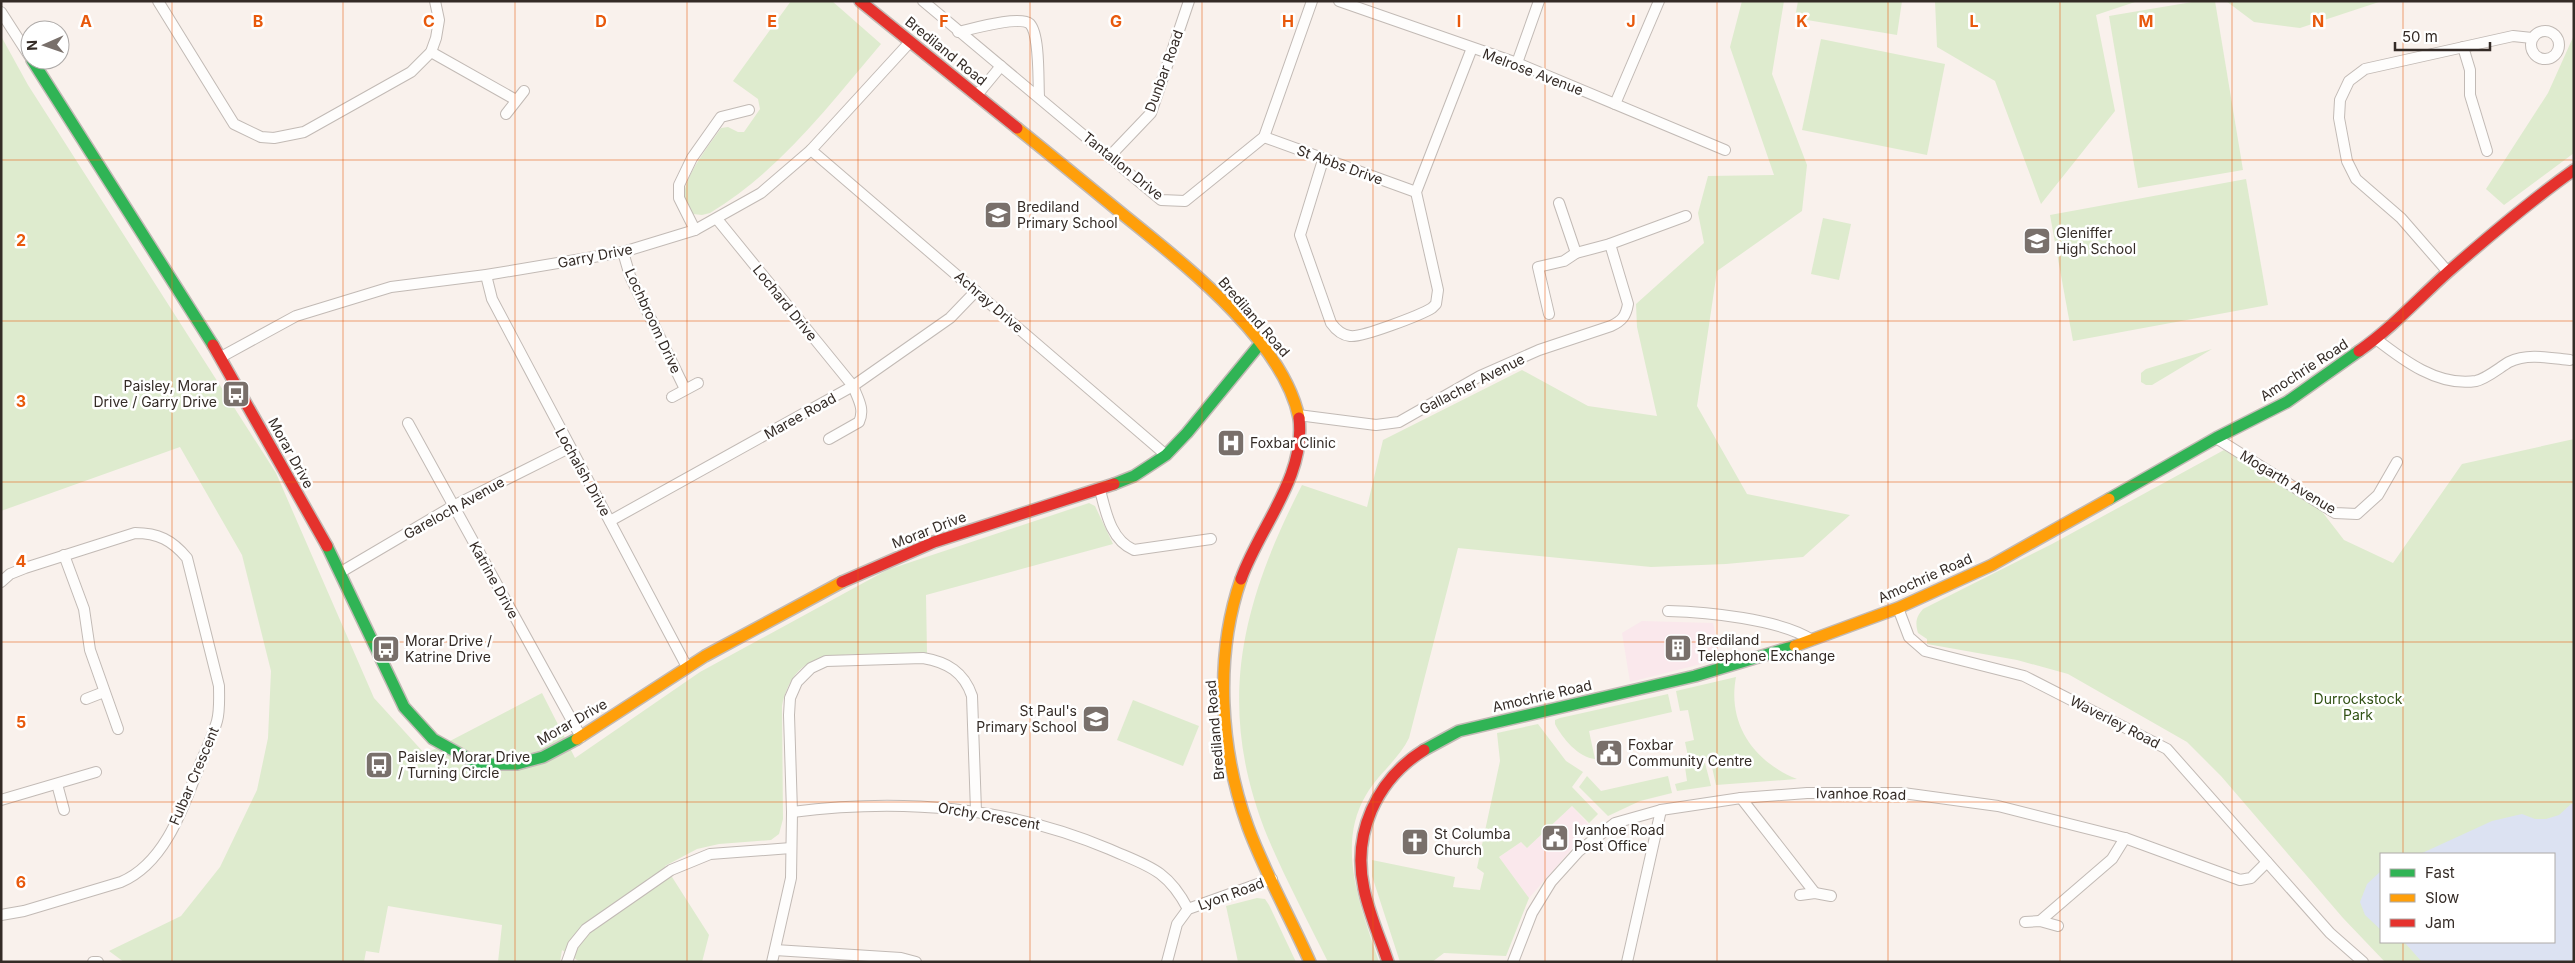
<svg xmlns="http://www.w3.org/2000/svg" width="2575" height="963" viewBox="0 0 2575 963" font-family="Inter,sans-serif">
	<style>
		.commercial { fill: #fae8ec }
		.green { fill: #deebce; fill-rule: evenodd }
		.water { fill: #dce2f2 }
		.lines { fill: none; stroke-linecap: round; stroke-linejoin: round }
		.street-casing { stroke: #c2bab5; stroke-width: 12 }
		.fast-casing { stroke: #c2bab5; stroke-width: 14 }
		.slow-casing { stroke: #c2bab5; stroke-width: 14 }
		.jam-casing { stroke: #c2bab5; stroke-width: 14 }
		.street { stroke: #fefdfc; stroke-width: 10 }
		.fast { stroke: #30b455; stroke-width: 11 }
		.slow { stroke: #ff9f0a; stroke-width: 11 }
		.jam { stroke: #e5322d; stroke-width: 11 }
		.grid { fill: none; stroke: #e8590c; stroke-width: 1; stroke-opacity: 0.55 }
		.labels { text-anchor: middle; stroke-width: 5; stroke-linejoin: round; paint-order: stroke }
		.street-label { font-size: 14px; fill: #342b26; stroke: #fff }
		.poi-label { font-size: 14px; fill: #342b26; stroke: #fff; text-anchor: start }
		.park-label { font-size: 14px; fill: #315115; stroke: #fff }
		.grid-label { font-size: 16px; text-anchor: middle; font-weight: bold; fill: #e8590c; stroke: #fff; stroke-width: 5; stroke-linejoin: round; paint-order: stroke }
	</style>
	<rect width="100%" height="100%" fill="#f9f1ec"/>
	<g class="commercial">
		<polygon points="1642,621 1713,623 1721,659 1630,682 1622,633"/>
		<polygon points="1572,806 1591,827 1529,898 1499,857 1521,842 1527,848"/>
	</g>
	<g class="green">
		<path d="M791 1H832L881 44C828 106 782 169 710 213L702 215 693 214C665 197 710 145 721 128L728 127 738 132H744L760 109 758 99 733 81Z"/>
		<path d="M1742 1H1784L1772 74 1807 165 1802 211 1717 271 1697 406 1747 494 1850 515 1803 557 1726 564 1651 567 1458 548 1409 738C1399 759 1378 774 1366 795 1335 847 1362 910 1379 962H1328C1308 921 1286 880 1268 838 1215 708 1240 606 1302 485L1367 507 1383 440 1522 370 1588 406 1657 416 1637 327 1636 304 1704 243 1698 213 1708 176 1774 175 1730 47Z"/>
		<polygon points="1798,1 1902,1 1897,35 1795,18"/>
		<polygon points="1935,1 2138,1 2096,15 2115,111 2041,204 1995,81 1937,47"/>
		<polygon points="2198,1 2215,1 2243,170 2138,188 2109,16"/>
		<polygon points="2226,1 2382,1 2300,28 2254,22"/>
		<polygon points="2574,35 2574,153 2504,205 2486,189 2548,93"/>
		<path d="M1 36 28 85 276 473 374 698 425 754 542 693 575 758 700 672 887 570 1089 503 1095 506 1113 544 926 595 927 653C906 653 885 654 864 654 822 655 793 657 782 706L783 819 779 834 771 840 719 844 697 849 665 866 709 935 702 962H580L562 950 560 962H498L502 925 388 906 379 953 366 951 364 962H124L109 951 181 916 220 867 257 790 268 738 271 671 242 555 180 447 1 511Z"/>
		<polygon points="1821,39 1945,64 1927,155 1802,130"/>
		<polygon points="2246,179 2268,305 2073,341 2050,215"/>
		<polygon points="1823,218 1851,224 1839,280 1811,274"/>
		<polygon points="2212,349 2152,385 2146,385 2141,382 2141,373 2146,369"/>
		<path d="M2574 439V962H2385L2343 918 2221 776 2187 742 2068 674 2017 660 1927 644V639L1918 633C1915 622 1916 617 1923 609L2052 544 2224 450 2320 509 2344 540 2393 563 2462 464ZM2381 854H2554V942H2381Z"/>
		<path d="M1736 677C1727 724 1754 762 1797 779L1716 785 1710 758 1689 761 1685 742 1694 740 1688 710 1680 711 1676 691Z"/>
		<path d="M1668 694 1672 712 1589 731 1595 759C1579 758 1562 738 1555 724V720L1560 718Z"/>
		<polygon points="1133,700 1199,726 1183,766 1117,740"/>
		<polygon points="1538,724 1566,761 1583,772 1572,787 1598,814 1589,823 1572,806 1527,848 1521,842 1499,857 1529,898 1506,956 1444,953 1432,962 1400,962 1372,876 1372,860 1455,877 1453,887 1480,890 1484,873 1477,868 1500,761 1497,733"/>
		<polygon points="1705,763 1711,786 1677,791 1675,784 1687,781 1685,767"/>
		<polygon points="1587,776 1601,791 1668,776 1672,793 1640,801 1608,816 1579,787"/>
		<polygon points="1257,898 1265,899 1269,905 1296,962 1238,962 1226,906"/>
	</g>
	<g class="water">
		<polygon points="2571,804 2574,804 2574,962 2422,962 2405,943 2400,942 2554,942 2554,854 2420,854 2492,821 2522,814 2535,819 2546,819 2559,815"/>
		<polygon points="2381,871 2381,930 2365,915 2360,902 2367,884"/>
	</g>
	<g class="lines">
		<g class="street-casing">
			<g id="street">
				<polyline points="158,1 234,124 261,137 274,138 304,132 411,72 431,52 436,38 439,20 435,1"/>
				<polyline points="923,1 1161,200 1185,201 1264,137 1312,1"/>
				<polyline points="1339,1 1517,63 1725,150"/>
				<polyline points="1,12 30,57"/>
				<circle cx="2545" cy="45" r="14"/>
				<path d="M958 32C972 29 1020 15 1030 24 1040 35 1038 81 1039 96"/>
				<polyline points="2463,47 2470,70 2470,95 2487,151"/>
				<polyline points="431,52 516,100"/>
				<polyline points="1517,63 1539,1"/>
				<polyline points="977,95 1001,66"/>
				<polyline points="1615,104 1659,1"/>
				<polyline points="506,114 524,91"/>
				<polyline points="1264,137 1416,192"/>
				<polyline points="811,150 1166,455"/>
				<polyline points="1109,157 1151,113 1189,1"/>
				<path d="M1323 160 1300 235 1331 323C1336 330 1341 335 1350 336 1361 338 1421 315 1432 308L1436 304 1438 290 1416 192 1472 48"/>
				<polyline points="1559,203 1576,253"/>
				<path d="M717 219 853 386C858 399 865 409 859 422L829 439"/>
				<polyline points="695,230 679,198 679,185 692,158 721,117 749,110"/>
				<polyline points="623,252 630,276 685,389"/>
				<polyline points="2448,272 2401,218 2356,179 2347,161 2339,118 2340,100 2349,81 2365,69 2513,36 2532,38"/>
				<polyline points="486,275 492,299 687,667"/>
				<polyline points="1549,314 1538,267 1564,261 1576,253 1610,244 1686,216"/>
				<path d="M2376 339C2403 360 2438 387 2476 381 2486 379 2499 368 2509 362 2528 353 2550 358 2570 360"/>
				<polyline points="221,357 296,316 391,287 486,275 623,252 695,230 761,193 811,150 910,42"/>
				<polyline points="672,397 698,383"/>
				<path d="M1298 415 1376 425 1399 422 1480 376 1539 350 1611 326C1622 321 1626 316 1628 304L1610 244"/>
				<polyline points="408,423 581,737"/>
				<polyline points="2216,438 2335,513 2357,514 2378,495 2397,462"/>
				<path d="M1100 490C1106 513 1111 540 1134 550L1211 539"/>
				<polyline points="610,521 853,386 950,318 976,291"/>
				<polyline points="64,555 84,609 90,650 118,729"/>
				<polyline points="341,572 453,506 569,448"/>
				<path d="M1 582 10 574 25 568 135 533C158 533 172 540 187 558L219 686C219 698 220 710 217 721 213 735 206 750 200 764 184 805 166 863 121 882L24 911 1 915"/>
				<polyline points="1898,608 1909,637 1925,651 2024,676 2167,749 2330,933 2363,962"/>
				<path d="M1668 611C1707 612 1780 619 1812 640"/>
				<polyline points="86,699 104,692"/>
				<polyline points="57,784 64,810"/>
				<polyline points="1741,798 1815,893"/>
				<polyline points="1,800 96,772"/>
				<path d="M792 812C900 798 1008 806 1109 849 1148 866 1167 869 1188 909"/>
				<polyline points="1800,895 1815,893 1831,896"/>
				<polyline points="2040,921 2112,859 2125,838"/>
				<polyline points="2025,922 2040,921 2058,926"/>
				<polyline points="775,950 901,958 916,962"/>
				<polyline points="93,962 98,962"/>
				<polyline points="567,962 573,945 586,929 671,870 710,854 791,848"/>
				<path d="M772 962 791 878 792 812 789 715 790 698 797 682 811 668 826 661 923 658C947 662 964 672 972 696L976 811"/>
				<polyline points="1167,962 1177,924 1188,909 1272,879"/>
				<polyline points="1513,962 1532,913 1551,882 1579,851 1615,823 1661,810 1741,798 1807,793 1903,793 1998,806 2125,838 2240,880 2251,878 2267,862"/>
				<polyline points="1627,962 1661,810"/>
			</g>
		</g>
		<g class="fast-casing">
			<g id="fast">
				<polyline points="32,60 213,345"/>
				<polyline points="1114,484 1134,476 1166,455 1187,433 1260,344"/>
				<polyline points="2109,499 2216,438 2287,402 2359,351"/>
				<polyline points="327,546 404,707 433,739 478,764 517,764 543,757 577,739"/>
				<polyline points="1424,750 1459,731 1695,676 1795,646"/>
			</g>
		</g>
		<g class="slow-casing">
			<g id="slow">
				<path d="M1017 128C1052 156 1086 184 1120 212 1180 261 1283 339 1299 418"/>
				<path d="M1241 579C1214 657 1220 750 1248 827 1265 873 1290 917 1310 962"/>
				<polyline points="1795,646 1898,608 1992,565 2109,499"/>
				<polyline points="577,739 705,656 842,582"/>
			</g>
		</g>
		<g class="jam-casing">
			<g id="jam">
				<polyline points="860,1 1017,128"/>
				<polyline points="213,345 327,546"/>
				<path d="M2359 351C2392 328 2419 298 2448 272 2489 236 2530 201 2574 170"/>
				<path d="M1241 579C1260 526 1306 477 1299 418"/>
				<polyline points="842,582 934,542 1114,484"/>
				<path d="M1388 962C1380 938 1369 914 1364 889 1352 834 1376 780 1424 750"/>
			</g>
		</g>
		<use href="#street" class="street"/>
		<use href="#fast" class="fast"/>
		<use href="#slow" class="slow"/>
		<use href="#jam" class="jam"/>
	</g>
	<path class="grid" d="M172 1V962M343 1V962M515 1V962M687 1V962M858 1V962M1030 1V962M1202 1V962M1373 1V962M1545 1V962M1717 1V962M1888 1V962M2060 1V962M2232 1V962M2403 1V854M1 160H2574M1 321H2574M1 482H2574M1 642H2574M1 802H2574M2403 942V962"/>
	<defs>
		<g id="school-square" transform="scale(1.4375)"><rect x="-9" y="-9" width="18" height="18" rx="4" fill="#79706b" stroke="#fff"/><path d="M0-5L7-2L0 1L-7-2ZM-4 1L0 2.5L4 1V4Q0 6-4 4Z" fill="#fff"/></g>
		<g id="bus-square" transform="scale(1.4375)"><rect x="-9" y="-9" width="18" height="18" rx="4" fill="#79706b" stroke="#fff"/><path d="M-5-6H5V4H4V6H2V4H-2V6H-4V4H-5ZM-3.5-4V0h7V-4ZM-3.5 1.2v1.5H-2V1.2ZM2 1.2v1.5H3.5V1.2Z" fill="#fff"/></g>
		<g id="hospital-square" transform="scale(1.4375)"><rect x="-9" y="-9" width="18" height="18" rx="4" fill="#79706b" stroke="#fff"/><path d="M-5-5h3v3.5h4V-5h3V5h-3V1.5h-4V5h-3Z" fill="#fff"/></g>
		<g id="building-square" transform="scale(1.4375)"><rect x="-9" y="-9" width="18" height="18" rx="4" fill="#79706b" stroke="#fff"/><path d="M-4-6H4V6H1V3H-1V6H-4ZM-2.5-4.3h1.7v1.8h-1.7ZM.8-4.3h1.7v1.8H.8ZM-2.5-1h1.7V.8h-1.7ZM.8-1h1.7V.8H.8Z" fill="#fff"/></g>
		<g id="civic-square" transform="scale(1.4375)"><rect x="-9" y="-9" width="18" height="18" rx="4" fill="#79706b" stroke="#fff"/><path d="M-.6-6.5H3V-4.5H.6V-3L4-1V1h2V6H-6V1h2V-1L-.6-3ZM-1.2 2.5V6h2.4V2.5Z" fill="#fff"/></g>
		<g id="church-square" transform="scale(1.4375)"><rect x="-9" y="-9" width="18" height="18" rx="4" fill="#79706b" stroke="#fff"/><path d="M-1.2-6h2.4v3.5h3.3v2.4h-3.3V6h-2.4V-.1h-3.3v-2.4h3.3Z" fill="#fff"/></g>
	</defs>
	<g fill-rule="evenodd">
		<use href="#school-square" x="998" y="215"/>
		<use href="#school-square" x="2037" y="241"/>
		<use href="#bus-square" x="236" y="394"/>
		<use href="#hospital-square" x="1231" y="443"/>
		<use href="#building-square" x="1678" y="648"/>
		<use href="#bus-square" x="386" y="649"/>
		<use href="#school-square" x="1096" y="719"/>
		<use href="#civic-square" x="1609" y="753"/>
		<use href="#bus-square" x="379" y="765"/>
		<use href="#civic-square" x="1555" y="838"/>
		<use href="#church-square" x="1415" y="842"/>
	</g>
	<g class="labels">
		<g class="street-label">
			<text transform="translate(946 51) rotate(39)" y="5">Brediland Road</text>
			<text transform="translate(1164 71) rotate(-70)" y="5">Dunbar Road</text>
			<text transform="translate(1533 72) rotate(21)" y="5">Melrose Avenue</text>
			<text transform="translate(1340 165) rotate(20)" y="5">St Abbs Drive</text>
			<text transform="translate(1123 166) rotate(39)" y="5">Tantallon Drive</text>
			<text transform="translate(595 256) rotate(-11)" y="5">Garry Drive</text>
			<text transform="translate(989 302) rotate(41)" y="5">Achray Drive</text>
			<text transform="translate(785 303) rotate(51)" y="5">Lochard Drive</text>
			<text transform="translate(1254 317) rotate(49)" y="5">Brediland Road</text>
			<text transform="translate(653 321) rotate(65)" y="5">Lochbroom Drive</text>
			<text transform="translate(2304 370) rotate(-33)" y="5">Amochrie Road</text>
			<text transform="translate(1472 384) rotate(-27)" y="5">Gallacher Avenue</text>
			<text transform="translate(800 416) rotate(-29)" y="5">Maree Road</text>
			<text transform="translate(291 453) rotate(61)" y="5">Morar Drive</text>
			<text transform="translate(583 472) rotate(61)" y="5">Lochalsh Drive</text>
			<text transform="translate(2288 482) rotate(31)" y="5">Mogarth Avenue</text>
			<text transform="translate(454 508) rotate(-29)" y="5">Gareloch Avenue</text>
			<text transform="translate(929 530) rotate(-21)" y="5">Morar Drive</text>
			<text transform="translate(1925 578) rotate(-24)" y="5">Amochrie Road</text>
			<text transform="translate(494 580) rotate(61)" y="5">Katrine Drive</text>
			<text transform="translate(1542 696) rotate(-13)" y="5">Amochrie Road</text>
			<text transform="translate(572 722) rotate(-30)" y="5">Morar Drive</text>
			<text transform="translate(2115 722) rotate(27)" y="5">Waverley Road</text>
			<text transform="translate(1215 730) rotate(-95)" y="5">Brediland Road</text>
			<text transform="translate(194 776) rotate(-67)" y="5">Fulbar Crescent</text>
			<text transform="translate(1861 794) rotate(1)" y="5">Ivanhoe Road</text>
			<text transform="translate(989 816) rotate(10)" y="5">Orchy Crescent</text>
			<text transform="translate(1231 894) rotate(-20)" y="5">Lyon Road</text>
		</g>
		<g class="poi-label">
			<text x="1017" y="212">Brediland<tspan x="1017" dy="16">Primary School</tspan></text>
			<text x="2056" y="238">Gleniffer<tspan x="2056" dy="16">High School</tspan></text>
			<text x="217" y="391" text-anchor="end">Paisley, Morar<tspan x="217" dy="16">Drive / Garry Drive</tspan></text>
			<text x="1250" y="448">Foxbar Clinic</text>
			<text x="1697" y="645">Brediland<tspan x="1697" dy="16">Telephone Exchange</tspan></text>
			<text x="405" y="646">Morar Drive /<tspan x="405" dy="16">Katrine Drive</tspan></text>
			<text x="1077" y="716" text-anchor="end">St Paul's<tspan x="1077" dy="16">Primary School</tspan></text>
			<text x="1628" y="750">Foxbar<tspan x="1628" dy="16">Community Centre</tspan></text>
			<text x="398" y="762">Paisley, Morar Drive<tspan x="398" dy="16">/ Turning Circle</tspan></text>
			<text x="1574" y="835">Ivanhoe Road<tspan x="1574" dy="16">Post Office</tspan></text>
			<text x="1434" y="839">St Columba<tspan x="1434" dy="16">Church</tspan></text>
		</g>
		<g class="park-label">
			<text x="2358" y="704">Durrockstock<tspan x="2358" dy="16">Park</tspan></text>
		</g>
	</g>
	<g class="grid-label">
		<text x="86" y="27">A</text>
		<text x="258" y="27">B</text>
		<text x="429" y="27">C</text>
		<text x="601" y="27">D</text>
		<text x="772" y="27">E</text>
		<text x="944" y="27">F</text>
		<text x="1116" y="27">G</text>
		<text x="1288" y="27">H</text>
		<text x="1459" y="27">I</text>
		<text x="1631" y="27">J</text>
		<text x="1802" y="27">K</text>
		<text x="1974" y="27">L</text>
		<text x="2146" y="27">M</text>
		<text x="2318" y="27">N</text>
		<text x="21" y="246">2</text>
		<text x="21" y="407">3</text>
		<text x="21" y="567">4</text>
		<text x="21" y="728">5</text>
		<text x="21" y="888">6</text>
	</g>
	<rect width="2575" height="963" fill="none" stroke="#342b26" stroke-width="5"/>
	<rect x="2380" y="853" width="175" height="90" fill="#ffffff" stroke="#aeaaa8"/>
	<rect x="2390" y="869" width="25" height="8" fill="#30b455" stroke="#aeaaa8"/>
	<text x="2425" y="878" font-size="15" fill="#342b26">Fast</text>
	<rect x="2390" y="894" width="25" height="8" fill="#ff9f0a" stroke="#aeaaa8"/>
	<text x="2425" y="903" font-size="15" fill="#342b26">Slow</text>
	<rect x="2390" y="919" width="25" height="8" fill="#e5322d" stroke="#aeaaa8"/>
	<text x="2425" y="928" font-size="15" fill="#342b26">Jam</text>
	<g transform="translate(45 45) rotate(268)"><circle r="24" fill="#ffffff" stroke="#aeaaa8"/>
	<path d="M0-4L9 19L0 12L-9 19Z" fill="#79706b"/>
	<text y="-8" font-size="14" font-weight="bold" text-anchor="middle" fill="#342b26">N</text>
	</g>
	<path d="M2395 42v8h95v-8" fill="none" stroke="#342b26" stroke-width="2.5"/>
	<text x="2402" y="42" font-size="15" fill="#342b26" stroke="#ffffff" stroke-width="4" paint-order="stroke">50 m</text>
</svg>
